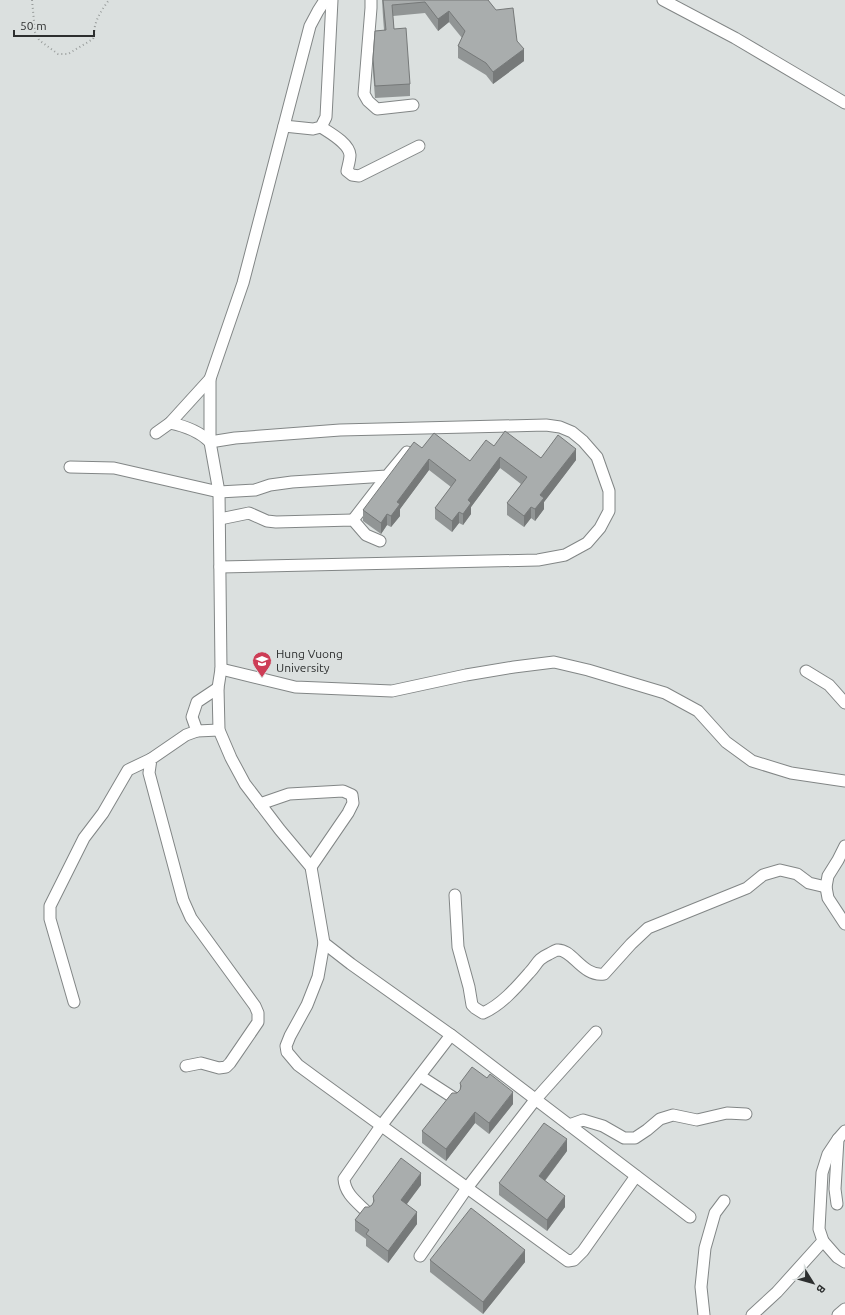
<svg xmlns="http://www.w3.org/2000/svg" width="845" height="1315" viewBox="0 0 845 1315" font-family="Ubuntu,sans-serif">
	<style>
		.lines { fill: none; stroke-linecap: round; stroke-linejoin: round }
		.minor-casing { stroke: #828686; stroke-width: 13 }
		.path { stroke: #9a9e9d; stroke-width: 2; stroke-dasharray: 1 3; stroke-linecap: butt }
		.minor { stroke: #fff; stroke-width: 11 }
		.wall { fill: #919595 }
		.shaded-wall { fill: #767979 }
		.building { fill: #a9adad; stroke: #767979 }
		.labels { text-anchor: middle; stroke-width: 3; stroke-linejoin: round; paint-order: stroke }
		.poi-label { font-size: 12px; fill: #2d2f2f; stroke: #dbe0df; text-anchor: start }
	</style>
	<rect width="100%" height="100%" fill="#dbe0df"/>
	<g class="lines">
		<g class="minor-casing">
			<g id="minor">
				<polyline points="325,0 318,11 310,26 243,283 210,379 210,442 219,492 221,669 218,688 219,730 231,758 245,784 280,830 311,867 324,943 351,964 451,1035 690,1217"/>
				<polyline points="371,0 371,8 364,94 368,101 377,109 413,105"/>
				<polyline points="663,0 735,38 845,103"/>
				<polyline points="284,126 313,129 321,127 326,117 332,0"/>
				<path d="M321 127C330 133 349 143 350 155 350 160 348 166 347 171L352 175 359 176 419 146"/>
				<path d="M170 423C185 426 199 431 210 442L235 438 340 430 546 425 560 427 572 432 583 441 597 457 609 491V511L600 528 587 543 565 555 538 560 220 567"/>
				<polyline points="156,433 170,423 210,379"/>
				<polyline points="70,467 114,468 219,492 255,490 270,485 292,482 387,476 407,452"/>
				<polyline points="220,519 249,513 267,521 276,522 353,520 366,535 380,541"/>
				<polyline points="353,520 387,476"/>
				<polyline points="221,669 295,687 392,691 466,675 514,667 554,662 588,670 665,693 698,711 726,742 752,761 791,773 845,781"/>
				<polyline points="806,671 829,685 845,703"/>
				<polyline points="197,731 192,717 197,702 218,688"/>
				<polyline points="260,804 289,794 343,791 352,795 353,803 348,813 311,867"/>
				<polyline points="845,846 838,860 828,876 826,887 828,898 845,924"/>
				<path d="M455 895 458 947 469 987 472 1005 475 1008 483 1013C501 1005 516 988 529 973 538 964 536 960 549 954 551 953 554 951 557 950 572 948 582 977 604 974L631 944 648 928 747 888 763 875 780 870 797 874 809 883 826 887"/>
				<polyline points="324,943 318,977 307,1005 290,1036 286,1046 287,1052 298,1065 317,1079 568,1261 574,1260 583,1251 636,1176"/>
				<polyline points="74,1002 50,919 50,906 84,838 103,813 128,770 151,759"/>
				<polyline points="186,1066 201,1063 219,1068 226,1067 230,1063 258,1022 258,1013 255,1006 191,918 183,900 149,773 151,759 186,735 197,731 219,730"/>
				<polyline points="420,1076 454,1098"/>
				<polyline points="569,1125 583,1120 603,1126 624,1138 635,1138 647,1130 660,1119 673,1115 697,1120 727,1113 746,1114"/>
				<polyline points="837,1204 835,1189 838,1139"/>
				<path d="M367 1212C357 1202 345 1194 344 1179L381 1126 451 1035"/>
				<polyline points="823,1241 837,1257 845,1262"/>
				<polyline points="420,1256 467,1188 535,1100 596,1032"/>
				<polyline points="704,1315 701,1287 705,1248 715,1213 724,1201"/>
				<polyline points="752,1315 777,1292 823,1241 819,1229 822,1173 828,1154 838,1139 845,1131"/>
				<polyline points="838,1315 845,1309"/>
			</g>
		</g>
		<path class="path" d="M32 0 35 32 39 40 58 54H68L93 39C95 35 94 31 95 26 97 17 103 8 109 0"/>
		<use href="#minor" class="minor"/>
	</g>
	<g class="wall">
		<polygon points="382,0 488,0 517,41 524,61 493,84 486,75 458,58 458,46 462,38 449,22 438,31 425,13 393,16 394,29 410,84 410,96 375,98 373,71 373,59 384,30 383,17"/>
		<polygon points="494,446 541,458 576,460 544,502 544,509 535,521 531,518 524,527 507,515 507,503 521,484 500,468 471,507 471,514 463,525 459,523 452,532 435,519 435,508 451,487 429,470 400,509 400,516 391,527 387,525 381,534 363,521 363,510 422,448 470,461"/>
		<polygon points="460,1083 513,1104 489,1134 475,1123 446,1161 422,1143 422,1131 457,1093 460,1090"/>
		<polygon points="567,1151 545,1181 565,1207 547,1231 499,1195 499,1183"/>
		<polygon points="421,1185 406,1204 417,1224 388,1263 366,1246 366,1239 355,1231 355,1220 369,1207 373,1204 373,1196"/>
		<polygon points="430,1260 525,1262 483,1314 430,1272"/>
	</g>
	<g class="shaded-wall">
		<polygon points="449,11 449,22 438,31 438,19"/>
		<polygon points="524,49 524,61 493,84 493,72"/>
		<polygon points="576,449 576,460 544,502 544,509 535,521 535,509 540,495"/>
		<polygon points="500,457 500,468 471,507 471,514 463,525 463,514 468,500"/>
		<polygon points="429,459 429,470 400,509 400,516 391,527 391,516 397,502"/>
		<polygon points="531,507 531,518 524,527 524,516"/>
		<polygon points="459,512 459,523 452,532 452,521"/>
		<polygon points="387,514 387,525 381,534 381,523"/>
		<polygon points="513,1092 513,1104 489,1134 489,1123"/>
		<polygon points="475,1112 475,1123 446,1161 446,1149"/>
		<polygon points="567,1139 567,1151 539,1188 539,1176"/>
		<polygon points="421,1173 421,1185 401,1212 401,1200"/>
		<polygon points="565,1196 565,1207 547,1231 547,1220"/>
		<polygon points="417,1212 417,1224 388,1263 388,1251"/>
		<polygon points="525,1250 525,1262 483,1314 483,1302"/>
	</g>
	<g class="building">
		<polygon points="383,0 488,0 496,10 513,8 517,41 524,49 493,72 486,63 458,46 465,31 449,11 438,19 425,2 392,5 394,29 406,28 410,84 375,86 373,59 375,31 386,30"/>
		<polygon points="505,431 541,458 558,435 576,449 540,495 544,498 535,509 531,507 524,516 507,503 527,477 500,457 468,500 471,503 463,514 459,512 452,521 435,508 456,480 429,459 397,502 400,504 391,516 387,514 381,523 363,510 414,442 422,448 434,433 470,461 486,440 494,446"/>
		<polygon points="472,1067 487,1078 490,1074 513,1092 489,1123 475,1112 446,1149 422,1131 452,1093 457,1093 460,1090 461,1086 460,1083"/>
		<polygon points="544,1123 567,1139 539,1176 565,1196 547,1220 499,1183"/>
		<polygon points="401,1158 421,1173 401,1200 417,1212 388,1251 366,1234 369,1230 355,1220 365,1207 369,1207 372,1205 374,1201 373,1196"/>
		<polygon points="471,1208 525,1250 483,1302 430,1260"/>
	</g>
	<defs>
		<g id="university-pin" transform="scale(1)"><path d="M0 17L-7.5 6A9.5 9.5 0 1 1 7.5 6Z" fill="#cd3d56" stroke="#dbe0df"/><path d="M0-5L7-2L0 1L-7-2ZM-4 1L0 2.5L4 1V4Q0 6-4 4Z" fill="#fff"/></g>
	</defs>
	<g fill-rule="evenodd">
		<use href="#university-pin" x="262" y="661"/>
	</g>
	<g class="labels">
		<g class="poi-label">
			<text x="276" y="658">Hung Vuong<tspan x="276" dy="14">University</tspan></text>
		</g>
	</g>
	<g transform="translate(813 1283) rotate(127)" stroke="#dbe0df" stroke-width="3" paint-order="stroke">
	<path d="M0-3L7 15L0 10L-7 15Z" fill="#2d2f2f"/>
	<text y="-6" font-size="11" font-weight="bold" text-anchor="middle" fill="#2d2f2f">B</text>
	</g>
	<path d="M14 30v6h80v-6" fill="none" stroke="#2d2f2f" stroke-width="2"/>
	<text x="20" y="30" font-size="12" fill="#2d2f2f" stroke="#dbe0df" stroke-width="3" paint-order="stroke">50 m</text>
</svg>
